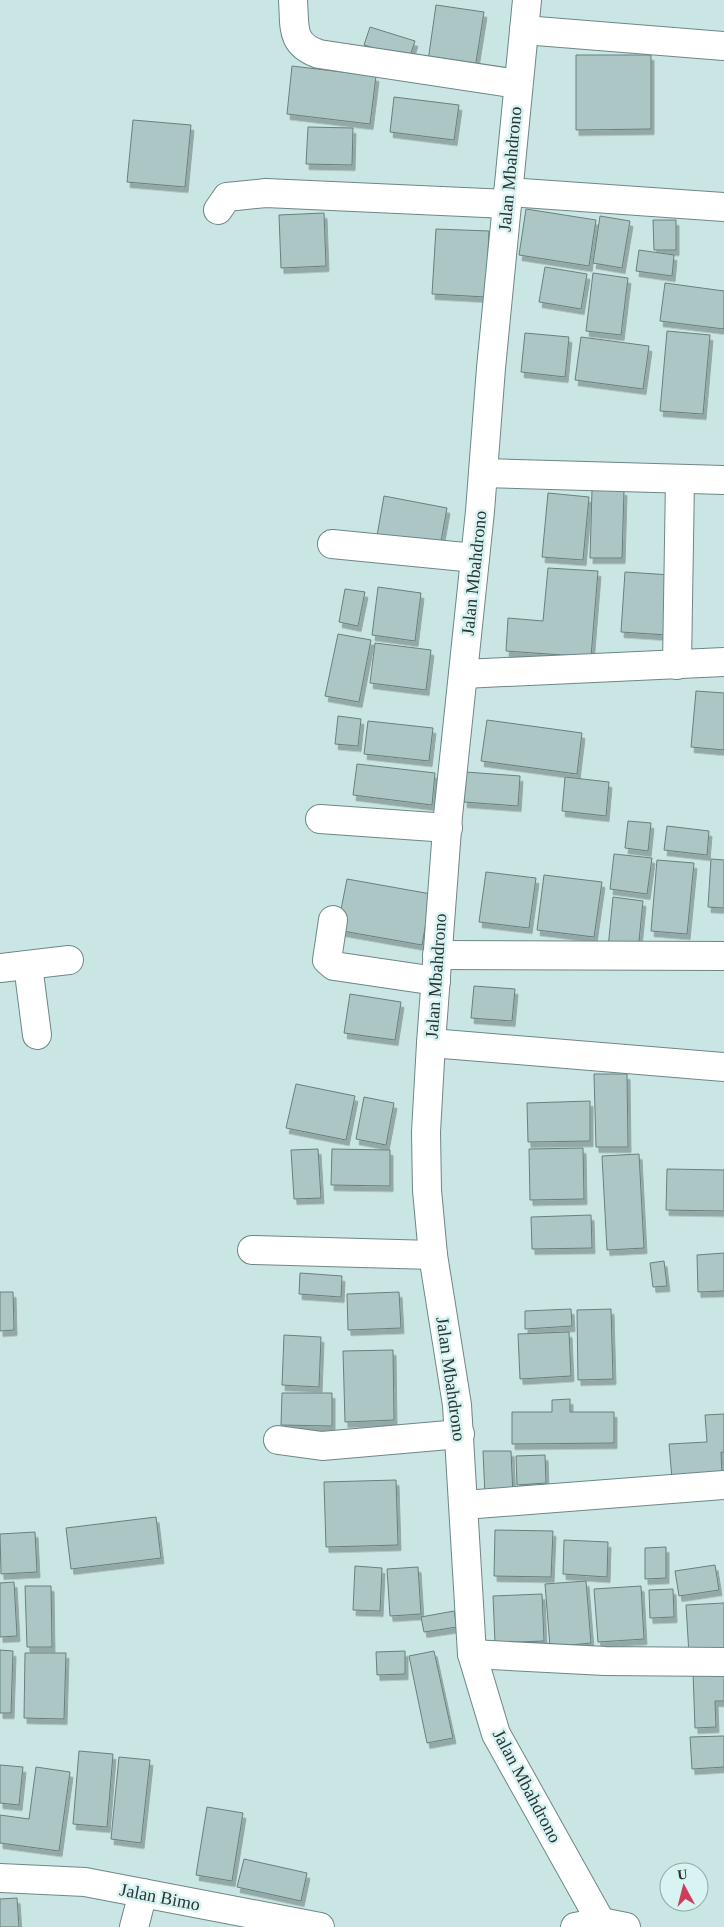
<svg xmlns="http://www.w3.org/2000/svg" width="724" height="1927" viewBox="0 0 724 1927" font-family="'Times New Roman',serif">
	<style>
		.building { fill: #abc6c4; stroke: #66807e; filter: url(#shadow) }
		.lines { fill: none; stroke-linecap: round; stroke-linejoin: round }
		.minor-casing { stroke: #6d8786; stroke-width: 30 }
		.minor { stroke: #fff; stroke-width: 28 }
		.labels { text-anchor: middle; stroke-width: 5; stroke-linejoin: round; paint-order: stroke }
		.street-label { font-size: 18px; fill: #293434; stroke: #d7f3f2 }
	</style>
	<defs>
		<filter id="shadow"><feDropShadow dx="3" dy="5.5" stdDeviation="0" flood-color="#0004"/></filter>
	</defs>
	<rect width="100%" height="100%" fill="#cae6e4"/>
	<g class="building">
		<polygon points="436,5 484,12 475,68 428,61"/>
		<polygon points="370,27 415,41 409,59 364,45"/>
		<polygon points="576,55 651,55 651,129 576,130"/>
		<polygon points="292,66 376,76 370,124 287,114"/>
		<polygon points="394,97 459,105 454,140 390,132"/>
		<polygon points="133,120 191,125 185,187 127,182"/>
		<polygon points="308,127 353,128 352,165 306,164"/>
		<polygon points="526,209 596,220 589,266 519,255"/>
		<polygon points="324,213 326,266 281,268 279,215"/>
		<polygon points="600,216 630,221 622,268 593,263"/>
		<polygon points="653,220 676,220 676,250 654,250"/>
		<polygon points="436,229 489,231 486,297 432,294"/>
		<polygon points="639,250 674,255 672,276 636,271"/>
		<polygon points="545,267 587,274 581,309 539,302"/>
		<polygon points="593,273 628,278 621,335 586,331"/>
		<polygon points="665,283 724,291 724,329 660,321"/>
		<polygon points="667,331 710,335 703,414 660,411"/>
		<polygon points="525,333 569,337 565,377 521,372"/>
		<polygon points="581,337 649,346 643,389 575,380"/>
		<polygon points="592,490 624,490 622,558 590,558"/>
		<polygon points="548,493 589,497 583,560 542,557"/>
		<polygon points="384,496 447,508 440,547 377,536"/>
		<polygon points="548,568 598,571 591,657 506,651 508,618 543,621"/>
		<polygon points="625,572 671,575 667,635 621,632"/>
		<polygon points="378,587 421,593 415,641 372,635"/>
		<polygon points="345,589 365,592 358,626 339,622"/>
		<polygon points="338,634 371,640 359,702 325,696"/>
		<polygon points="375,643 431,650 426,690 370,683"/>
		<polygon points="696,691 724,693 724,750 691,747"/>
		<polygon points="338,716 361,719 358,746 335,744"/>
		<polygon points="487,720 582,733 577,774 481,761"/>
		<polygon points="368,721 433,728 429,761 364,754"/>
		<polygon points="357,764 435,773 432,805 353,795"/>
		<polygon points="466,772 520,776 518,806 464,802"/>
		<polygon points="565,777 609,782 606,816 562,811"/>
		<polygon points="628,821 651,823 648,851 625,848"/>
		<polygon points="667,826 709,831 707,855 664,850"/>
		<polygon points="614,854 652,858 647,894 610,889"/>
		<polygon points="711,859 724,860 724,908 708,907"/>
		<polygon points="657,860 694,863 687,934 651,931"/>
		<polygon points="486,872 536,878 529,928 479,922"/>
		<polygon points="544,875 602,882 594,937 537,930"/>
		<polygon points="347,879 431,894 422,945 337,930"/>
		<polygon points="613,897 643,901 638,951 608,948"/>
		<polygon points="474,986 515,989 512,1021 471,1018"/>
		<polygon points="350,994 401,1002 395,1040 344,1033"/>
		<polygon points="594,1074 627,1074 628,1147 596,1147"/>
		<polygon points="296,1084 355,1096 346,1140 286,1128"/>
		<polygon points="364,1097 394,1103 386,1145 356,1139"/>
		<polygon points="590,1101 590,1141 528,1142 527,1103"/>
		<polygon points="583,1148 584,1199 530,1200 529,1149"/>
		<polygon points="318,1149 321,1198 294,1199 291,1150"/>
		<polygon points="332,1149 390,1150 390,1186 331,1185"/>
		<polygon points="639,1154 644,1248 607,1250 602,1156"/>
		<polygon points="667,1169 724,1170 724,1211 666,1210"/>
		<polygon points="591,1215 592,1248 532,1249 531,1217"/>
		<polygon points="724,1253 724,1291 698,1292 697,1255"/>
		<polygon points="664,1261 667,1286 653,1287 650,1263"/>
		<polygon points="300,1273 342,1276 341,1297 299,1294"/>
		<polygon points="0,1292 13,1292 14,1330 0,1331"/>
		<polygon points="399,1292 401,1328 348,1330 347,1294"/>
		<polygon points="571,1309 572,1326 525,1329 525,1311"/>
		<polygon points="611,1309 613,1379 578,1380 577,1310"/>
		<polygon points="569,1332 571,1376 520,1379 518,1334"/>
		<polygon points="284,1335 321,1337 319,1387 282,1385"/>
		<polygon points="393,1350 394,1420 345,1422 343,1351"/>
		<polygon points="282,1393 332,1393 332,1426 281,1425"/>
		<polygon points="570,1399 570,1412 614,1412 614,1443 512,1444 512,1412 552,1412 552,1400"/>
		<polygon points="724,1414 724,1452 721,1452 722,1476 672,1479 669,1444 707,1442 705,1415"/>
		<polygon points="483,1451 511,1451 513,1496 485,1497"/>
		<polygon points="545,1455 546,1483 517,1485 516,1456"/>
		<polygon points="396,1480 398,1545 326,1547 324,1482"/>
		<polygon points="156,1517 161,1558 71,1569 66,1528"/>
		<polygon points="495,1530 553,1531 551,1577 494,1576"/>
		<polygon points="35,1532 37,1572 1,1574 0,1534"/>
		<polygon points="564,1540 608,1542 607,1577 563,1574"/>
		<polygon points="666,1547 666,1578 645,1579 645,1548"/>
		<polygon points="715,1565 719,1590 679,1596 675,1571"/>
		<polygon points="355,1566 382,1568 380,1611 353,1610"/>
		<polygon points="418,1567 421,1614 390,1616 387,1569"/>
		<polygon points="586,1581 591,1643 550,1647 545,1584"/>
		<polygon points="14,1582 17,1636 0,1637 0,1583"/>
		<polygon points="25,1586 51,1586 52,1647 27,1647"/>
		<polygon points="641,1586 644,1639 598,1642 594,1589"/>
		<polygon points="673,1589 674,1617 650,1618 649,1590"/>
		<polygon points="542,1594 544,1641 495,1643 493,1596"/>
		<polygon points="724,1603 724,1652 689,1655 686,1605"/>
		<polygon points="454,1611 457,1627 424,1632 421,1617"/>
		<polygon points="0,1650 13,1651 11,1713 0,1713"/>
		<polygon points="405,1651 405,1674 377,1675 376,1652"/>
		<polygon points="434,1651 453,1738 427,1743 409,1656"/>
		<polygon points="25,1653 66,1653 64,1719 24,1718"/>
		<polygon points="724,1671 724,1701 715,1701 716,1727 695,1728 693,1672"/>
		<polygon points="724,1736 724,1767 692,1769 690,1737"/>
		<polygon points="79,1751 113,1754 107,1827 73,1824"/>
		<polygon points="119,1757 150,1760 141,1843 111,1839"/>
		<polygon points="0,1765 23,1767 19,1805 0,1803"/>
		<polygon points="36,1767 70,1772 59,1851 0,1843 0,1815 29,1819"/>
		<polygon points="207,1807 243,1813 232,1881 196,1875"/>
		<polygon points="244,1859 307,1873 301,1901 237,1887"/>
		<polygon points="17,1898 19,1927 0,1927 0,1899"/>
	</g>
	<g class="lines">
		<g class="minor-casing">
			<g id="minor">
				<path d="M293 0C295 27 290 44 319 54L518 84"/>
				<polyline points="527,0 491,368 480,511 448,816 431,1043 426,1132 427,1190 433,1255 457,1405 472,1654 496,1734 601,1922"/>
				<polyline points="524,30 724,46"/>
				<polyline points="508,192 724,207"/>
				<polyline points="218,210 227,197 266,193 507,204"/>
				<polyline points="483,473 724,480"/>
				<polyline points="332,544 475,558"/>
				<polyline points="677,665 680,479"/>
				<polyline points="463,674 724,662"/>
				<polyline points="320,819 448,828"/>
				<polyline points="333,920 327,960 334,966 436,981"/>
				<polyline points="437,955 724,956"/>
				<polyline points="28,965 37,1035"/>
				<polyline points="0,968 69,960"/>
				<polyline points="431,1043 724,1067"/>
				<polyline points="252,1250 433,1255"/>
				<polyline points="278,1440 322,1446 460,1434"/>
				<polyline points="464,1505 724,1485"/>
				<polyline points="472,1654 605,1661 724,1662"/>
				<polyline points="0,1878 85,1882 320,1927"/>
				<polyline points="134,1927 143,1893"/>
				<polyline points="575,1927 601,1922 626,1927"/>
			</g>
		</g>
		<use href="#minor" class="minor"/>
	</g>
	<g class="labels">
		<g class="street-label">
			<text transform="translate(510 169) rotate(-85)" y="6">Jalan Mbahdrono</text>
			<text transform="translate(474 573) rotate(-84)" y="6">Jalan Mbahdrono</text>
			<text transform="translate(436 976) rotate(-86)" y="6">Jalan Mbahdrono</text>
			<text transform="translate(451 1379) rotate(82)" y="6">Jalan Mbahdrono</text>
			<text transform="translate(527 1786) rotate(62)" y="6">Jalan Mbahdrono</text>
			<text transform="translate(160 1897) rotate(11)" y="6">Jalan Bimo</text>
		</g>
	</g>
	<g transform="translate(684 1887) rotate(353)"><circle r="24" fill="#d7f3f2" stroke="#91a7a6"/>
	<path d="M0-4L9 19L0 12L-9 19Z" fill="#cd3e5b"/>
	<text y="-8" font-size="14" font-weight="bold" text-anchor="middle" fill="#293434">U</text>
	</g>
</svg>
